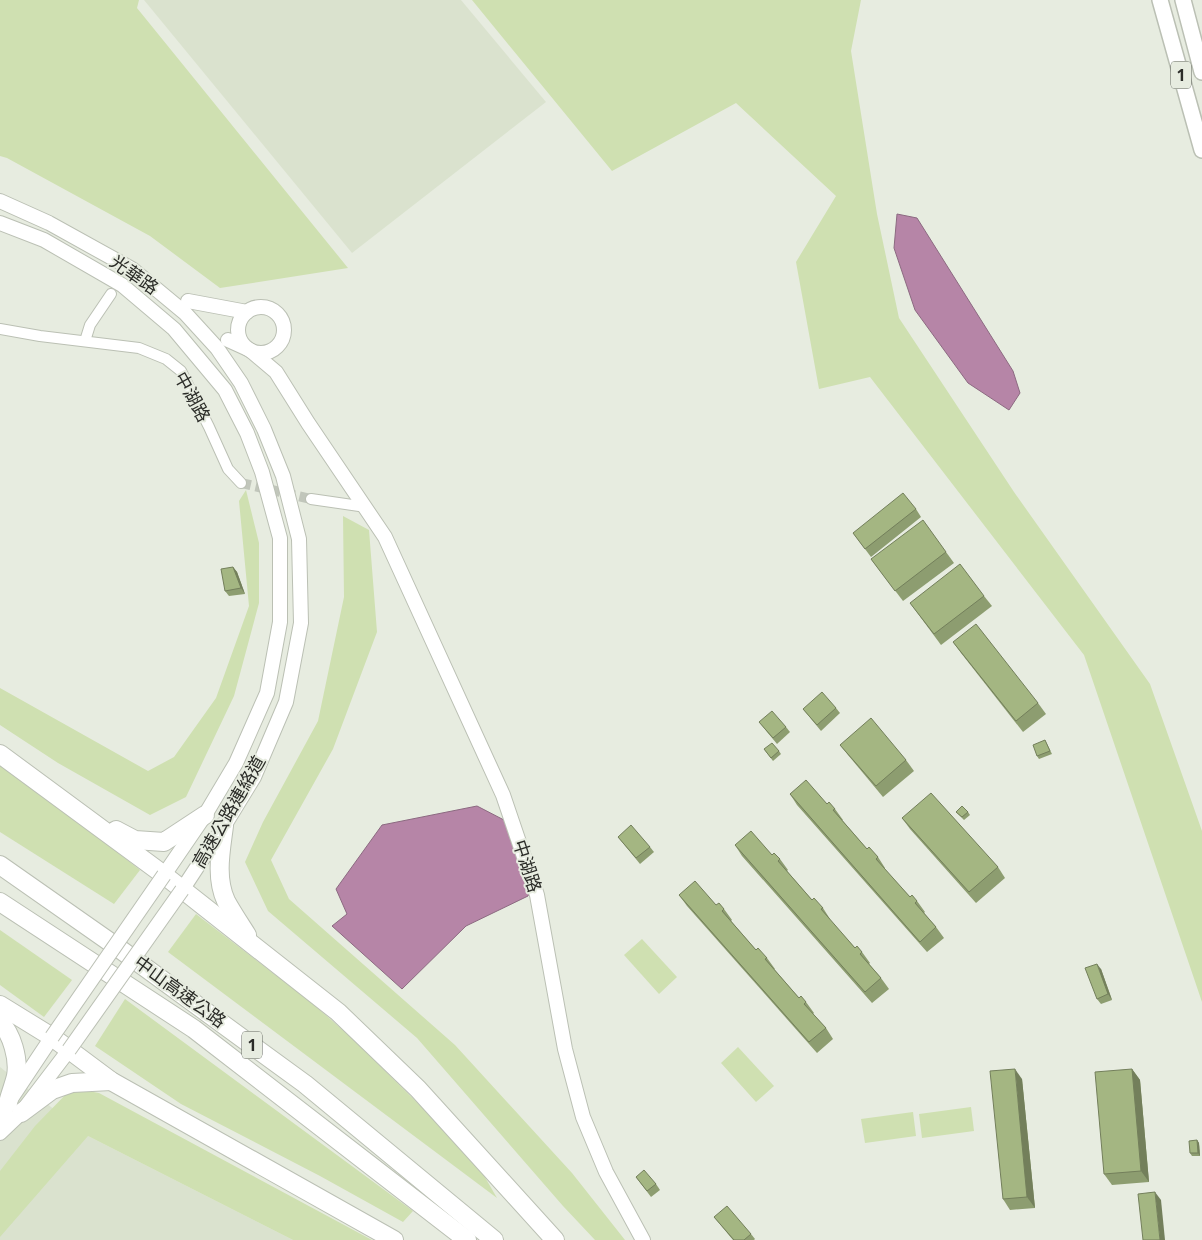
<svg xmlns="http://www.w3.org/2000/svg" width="1202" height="1240" viewBox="0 0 1202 1240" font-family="'Open Sans','Noto Sans TC',sans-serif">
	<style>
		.built { fill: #dae2ce }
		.green { fill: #cfe0b1 }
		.water { fill: #b685a7; stroke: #8c6a81 }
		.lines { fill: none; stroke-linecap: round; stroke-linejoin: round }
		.street-tunnel { stroke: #c1c6bb; stroke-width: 10; stroke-dasharray: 10 5; stroke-linecap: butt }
		.street-casing { stroke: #bbc0b4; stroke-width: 12 }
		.secondary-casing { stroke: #bbc0b4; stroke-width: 16 }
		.primary-casing { stroke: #bbc0b4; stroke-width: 18 }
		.highway-casing { stroke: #bbc0b4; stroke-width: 20 }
		.street { stroke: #fff; stroke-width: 10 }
		.secondary { stroke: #fff; stroke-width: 14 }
		.primary { stroke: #fff; stroke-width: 15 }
		.highway { stroke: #fff; stroke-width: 18 }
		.secondary-bridge-casing { stroke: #bbc0b4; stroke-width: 16; stroke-linecap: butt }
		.secondary-bridge { stroke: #fff; stroke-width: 14 }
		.wall { fill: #8d9d70 }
		.shaded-wall { fill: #737f5b }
		.building { fill: #a4b682; stroke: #737f5b }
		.labels { text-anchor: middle; stroke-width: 4; stroke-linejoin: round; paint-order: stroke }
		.shield { fill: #e7ece0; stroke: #63665f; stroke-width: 1 }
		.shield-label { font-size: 16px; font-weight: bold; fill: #2b2c28 }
		.street-label { font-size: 18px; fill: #2b2c28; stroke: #e7ece0 }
	</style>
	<rect width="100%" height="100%" fill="#e7ece0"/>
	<g class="built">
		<polygon points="144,0 461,0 546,102 352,253"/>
		<polygon points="0,1067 88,1136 293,1240 0,1240"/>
	</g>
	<g class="green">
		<polygon points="0,0 139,0 137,8 348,268 220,288 150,236 7,158 0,156"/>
		<polygon points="472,0 861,0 851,51 877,214 899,318 1014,492 1150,684 1202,831 1202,1002 1084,655 870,377 819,389 796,262 836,196 736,103 612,171"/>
		<polygon points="246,490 259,543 259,603 234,696 186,797 150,815 58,763 0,725 0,688 148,771 174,757 216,698 249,606 239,501"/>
		<polygon points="343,516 369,530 377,632 333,749 271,860 289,899 455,1045 572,1173 625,1240 595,1240 563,1206 417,1038 268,911 245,862 263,822 318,721 344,597"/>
		<polygon points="0,763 14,771 140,870 114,904 0,832"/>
		<polygon points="196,914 312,1003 353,1039 475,1160 497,1198 168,952"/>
		<polygon points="0,930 72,980 44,1017 0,985"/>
		<polygon points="642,939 677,977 659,994 624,955"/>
		<polygon points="125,999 413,1211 403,1222 320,1176 181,1104 95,1046"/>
		<polygon points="738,1047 774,1086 756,1102 721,1063"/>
		<polygon points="72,1088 99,1093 372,1240 293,1240 88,1136 0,1237 0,1171 35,1126"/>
		<polygon points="971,1107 974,1131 922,1138 919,1114"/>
		<polygon points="913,1112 916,1136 865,1143 861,1119"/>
	</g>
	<g class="water">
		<polygon points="897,214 917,218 1013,371 1020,393 1009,410 968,383 915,310 894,248"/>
		<polygon points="477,806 504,820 531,888 528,896 466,926 402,989 332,926 347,914 336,889 382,825"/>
	</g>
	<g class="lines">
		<polyline class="street-tunnel" points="241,483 311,499"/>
		<g class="street-casing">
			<g id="street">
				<polyline points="0,329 40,336 139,348 166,359 181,371 209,427 228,469 241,483"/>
				<polyline points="85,341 90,325 111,294"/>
				<polyline points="311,499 366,507"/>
			</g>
		</g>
		<g class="secondary-casing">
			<g id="secondary">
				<polyline points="0,201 49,223 132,269 185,313 217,348 241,383 264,429 283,476 299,539 301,623 286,702 254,777 224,826 182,890"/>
				<polyline points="0,223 44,240 122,285 174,329 225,390 247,433 262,472 280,538 280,622 267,693 236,763 205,815 164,875"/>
				<polyline points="188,301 247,312"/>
				<circle cx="261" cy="330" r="23"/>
				<polyline points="228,340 250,350 276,372 308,423 385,537 503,795 537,895 565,1049 583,1117 606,1172 643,1240"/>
				<polyline points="0,1127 8,1103 52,1037"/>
				<polyline points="0,1133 21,1113 69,1050"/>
			</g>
		</g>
		<g class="primary-casing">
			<g id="primary">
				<polyline points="1160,0 1202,150"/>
				<polyline points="1183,0 1202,72"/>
			</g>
		</g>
		<g class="highway-casing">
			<g id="highway">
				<polyline points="0,754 164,875 338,1012 418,1089 555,1240"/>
				<path d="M224 826C221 850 215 877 226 901 232 912 240 924 247 935"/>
				<polyline points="116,830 135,840 164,842 205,815"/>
				<polyline points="0,865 117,947 305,1084 494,1240"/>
				<polyline points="0,902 194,1029 467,1240"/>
				<polyline points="0,1005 52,1037 111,1081 394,1240"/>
				<path d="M0 1022C12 1034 19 1059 16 1076 14 1085 10 1094 8 1103"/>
				<polyline points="21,1113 52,1090 72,1083 111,1081"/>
			</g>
		</g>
		<use href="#street" class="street"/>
		<use href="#secondary" class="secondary"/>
		<use href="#primary" class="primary"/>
		<use href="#highway" class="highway"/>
		<g class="secondary-bridge-casing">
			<g id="secondary-bridge">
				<polyline points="52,1037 164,875"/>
				<polyline points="69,1050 182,890"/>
			</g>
		</g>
		<use href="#secondary-bridge" class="secondary-bridge"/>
	</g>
	<g class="wall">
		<polygon points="916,509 921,517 871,557 853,533"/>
		<polygon points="946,552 954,563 903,601 871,559"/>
		<polygon points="233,567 237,572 245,594 229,596 225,591"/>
		<polygon points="984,596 992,606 941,645 910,603"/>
		<polygon points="953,642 1038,703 1046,714 1023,732 961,653"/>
		<polygon points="836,708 840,713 821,731 803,709"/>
		<polygon points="759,722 786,727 790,732 777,744"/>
		<polygon points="1045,740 1052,754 1039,759 1037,756"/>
		<polygon points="840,745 906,760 914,771 883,797 848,755"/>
		<polygon points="764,749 779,751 781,754 773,761"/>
		<polygon points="790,794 827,804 835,809 843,820 842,820 867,849 878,857 885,868 884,869 910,897 917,901 925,912 924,913 936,927 944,938 927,952 797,805"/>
		<polygon points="956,812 968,812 970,815 964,820"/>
		<polygon points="902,818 998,867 1005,878 976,903 910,829"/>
		<polygon points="618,837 650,847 654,852 640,864"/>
		<polygon points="735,845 772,855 780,859 788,870 787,871 812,900 823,908 830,919 829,919 855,948 862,952 870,963 869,964 881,978 889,989 872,1003 742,856"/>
		<polygon points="679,895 716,905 724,909 732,920 731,921 756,950 767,958 775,969 774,969 799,998 806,1002 814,1013 813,1014 826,1028 833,1039 817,1053 687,906"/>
		<polygon points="1101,969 1112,1000 1101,1004 1097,999"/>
		<polygon points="1132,1069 1140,1080 1149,1182 1112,1185 1104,1174"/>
		<polygon points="1022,1079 1035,1208 1010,1210 1003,1199"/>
		<polygon points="1197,1140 1199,1143 1200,1156 1192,1156 1190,1153"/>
		<polygon points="636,1177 656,1184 660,1190 651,1197"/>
		<polygon points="714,1217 751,1234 755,1239 754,1240 733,1240"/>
	</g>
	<g class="shaded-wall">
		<polygon points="233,567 237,572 245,594 241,588"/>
		<polygon points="1097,964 1101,969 1112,1000 1108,994"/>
		<polygon points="1015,1069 1022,1079 1035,1208 1027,1197"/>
		<polygon points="1132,1069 1140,1080 1149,1182 1141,1171"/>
		<polygon points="1197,1140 1199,1143 1200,1156 1198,1153"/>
		<polygon points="1155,1192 1161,1200 1165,1240 1160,1240"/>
	</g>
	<g class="building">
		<polygon points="903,493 916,509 865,549 853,533"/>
		<polygon points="923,520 946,552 895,591 871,559"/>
		<polygon points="960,564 984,596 934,634 910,603"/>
		<polygon points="233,567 241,588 225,591 221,569"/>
		<polygon points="976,624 1038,703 1016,721 953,642"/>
		<polygon points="822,692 836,708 817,725 803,709"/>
		<polygon points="772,711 786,727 773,738 759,722"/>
		<polygon points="871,718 906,760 876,786 840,745"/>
		<polygon points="1045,740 1050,751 1037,756 1033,745"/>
		<polygon points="772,743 779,751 771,758 764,749"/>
		<polygon points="806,780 827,804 829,802 835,809 833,810 867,849 869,847 878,857 876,859 910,897 912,895 917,901 915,903 936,927 920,942 790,794"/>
		<polygon points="931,793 998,867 969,892 902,818"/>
		<polygon points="962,806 968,812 962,817 956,812"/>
		<polygon points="631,825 650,847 636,858 618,837"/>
		<polygon points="751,831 772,855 774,853 780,859 778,861 812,900 814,898 823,908 821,909 855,948 857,946 862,952 860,954 881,978 865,992 735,845"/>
		<polygon points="695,881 716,905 719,903 724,909 722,911 756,950 758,948 767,958 765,959 799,998 801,996 806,1002 804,1004 826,1028 809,1042 679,895"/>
		<polygon points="1097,964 1108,994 1097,999 1085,968"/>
		<polygon points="1015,1069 1027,1197 1003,1199 990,1071"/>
		<polygon points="1132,1069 1141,1171 1104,1174 1095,1072"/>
		<polygon points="1197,1140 1198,1153 1190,1153 1189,1141"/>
		<polygon points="644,1170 656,1184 647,1191 636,1177"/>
		<polygon points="1155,1192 1160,1240 1143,1240 1138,1194"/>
		<polygon points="727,1206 751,1234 744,1240 734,1240 714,1217"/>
	</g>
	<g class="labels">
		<g class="shield">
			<rect x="1171" y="61.5" width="20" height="27" rx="4"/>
			<rect x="242" y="1031.5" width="20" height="27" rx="4"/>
		</g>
		<g class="shield-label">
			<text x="1181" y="81">1</text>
			<text x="252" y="1051">1</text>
		</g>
		<g class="street-label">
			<text transform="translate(134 275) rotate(35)" y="6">光華路</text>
			<text transform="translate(192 397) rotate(61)" y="6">中湖路</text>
			<text transform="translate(229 812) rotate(-60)" y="6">高速公路連絡道</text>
			<text transform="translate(527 866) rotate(72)" y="6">中湖路</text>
			<text transform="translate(180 992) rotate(36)" y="6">中山高速公路</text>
		</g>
	</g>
</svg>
